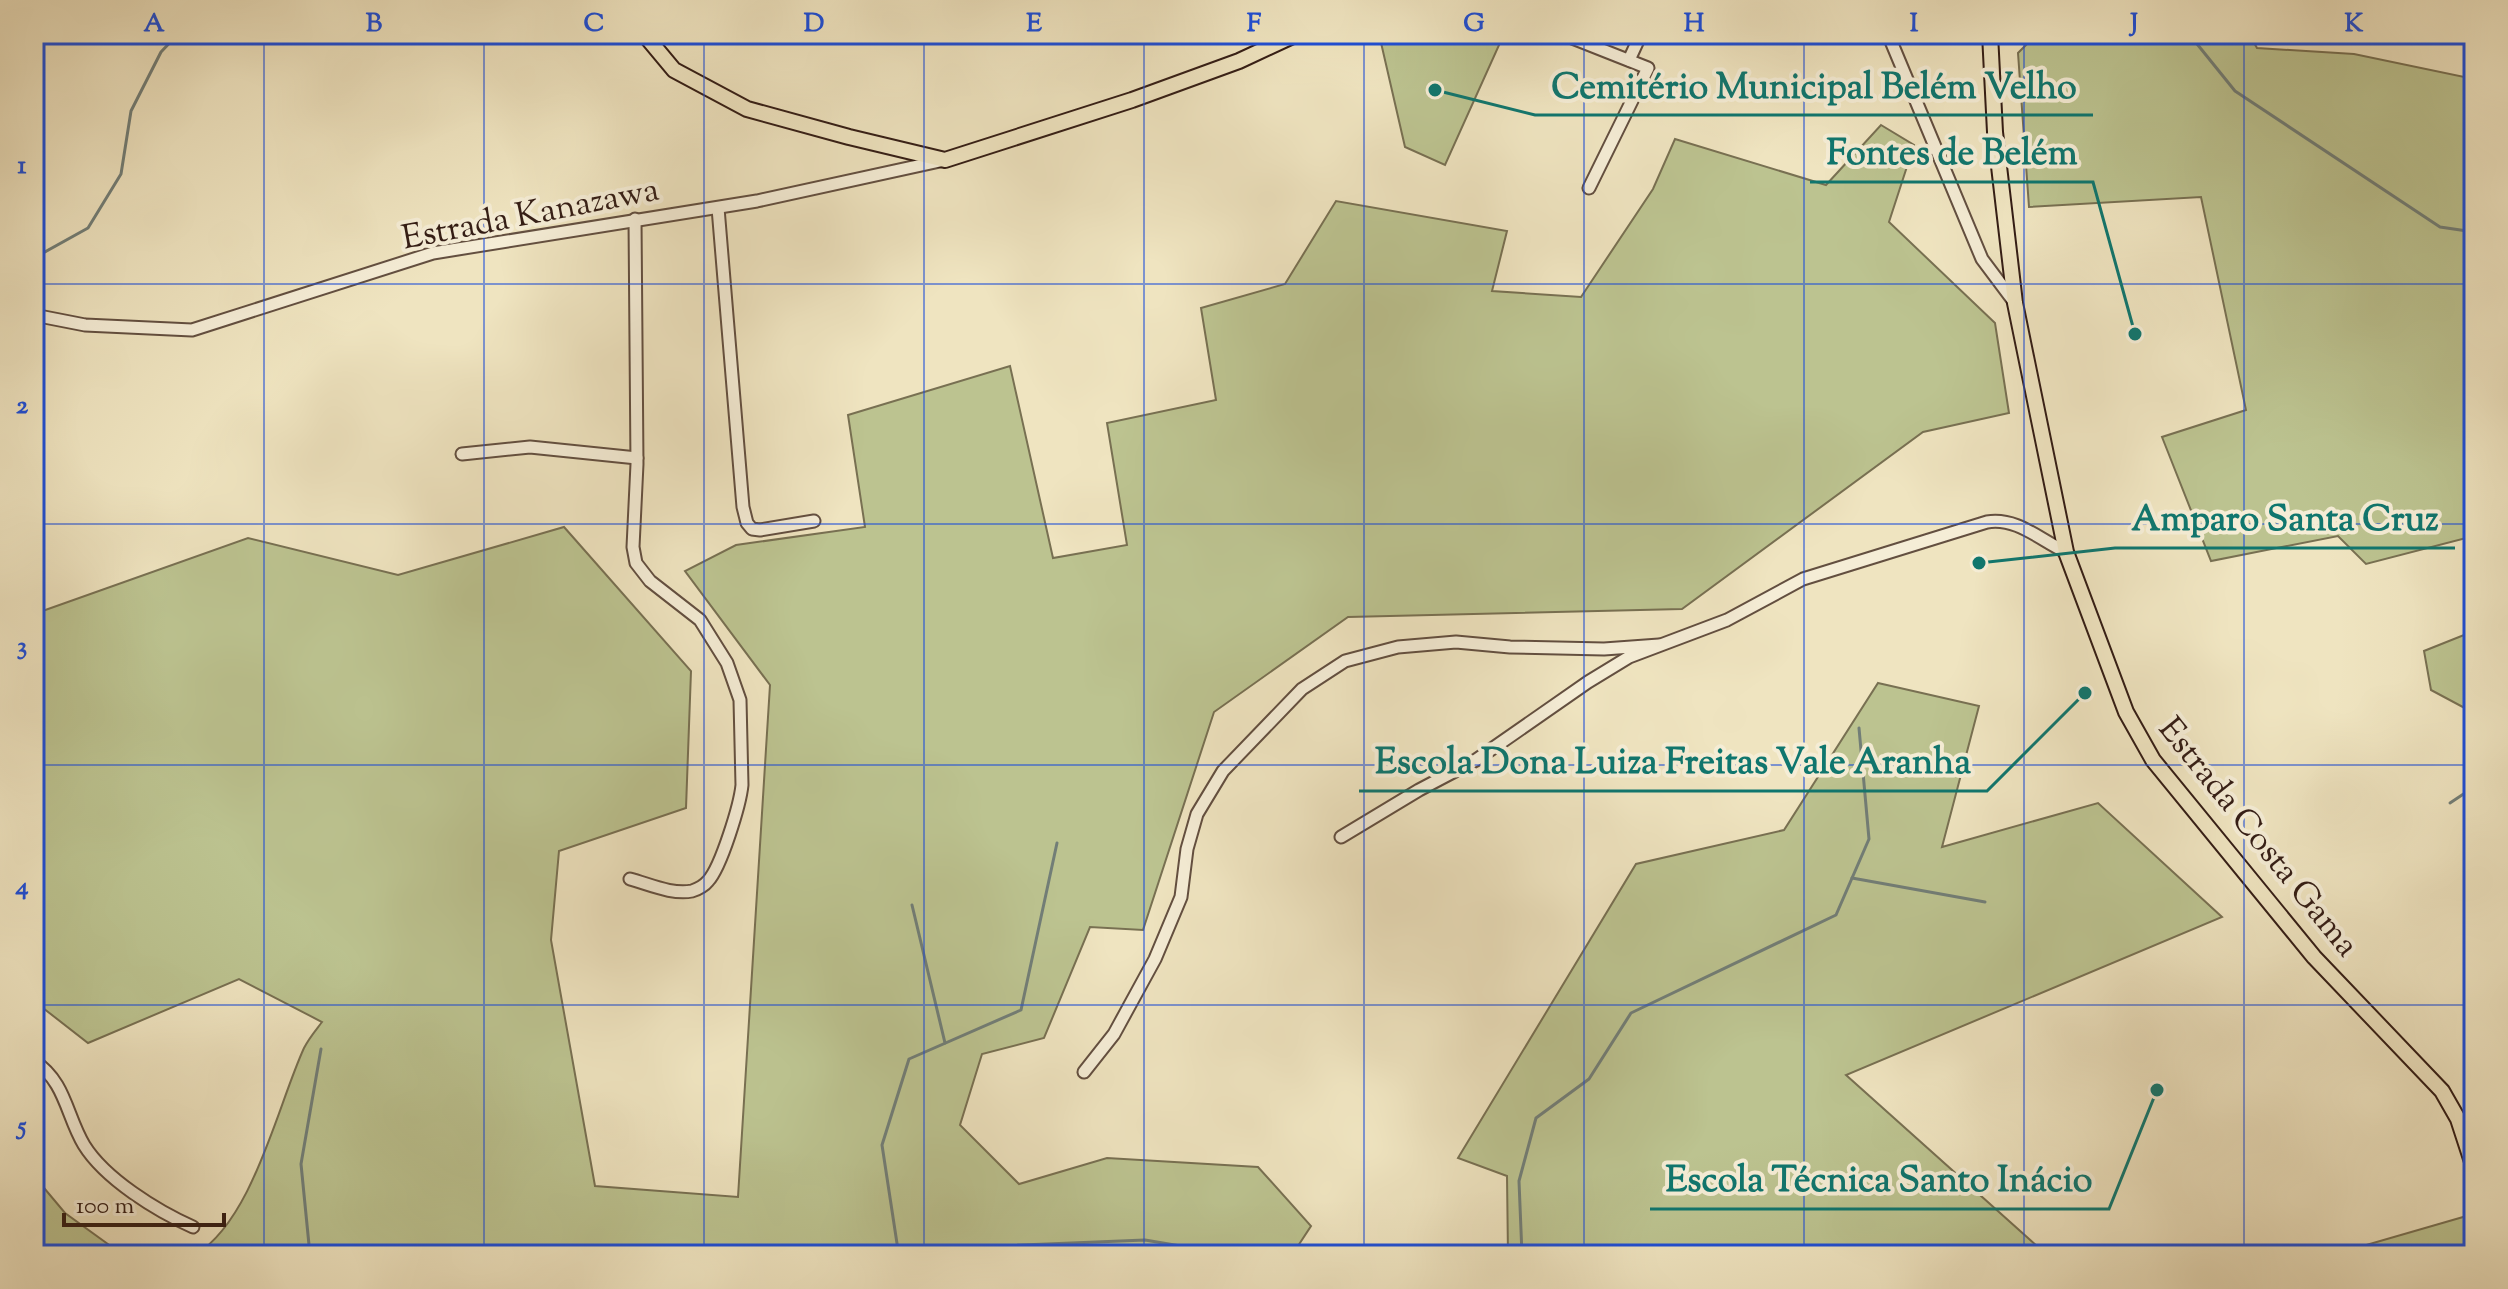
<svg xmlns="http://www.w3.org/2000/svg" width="2508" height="1289" viewBox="0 0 2508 1289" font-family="'Sorts Mill Goudy',serif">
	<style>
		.green { fill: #bcc390; stroke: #787052; stroke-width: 2 }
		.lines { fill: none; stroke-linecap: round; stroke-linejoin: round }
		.stream { stroke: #727e77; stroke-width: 3 }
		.minor-casing { stroke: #634f40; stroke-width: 15 }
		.major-casing { stroke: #341d15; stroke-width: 18 }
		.minor { stroke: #f5edd6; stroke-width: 11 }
		.major { stroke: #efe4c0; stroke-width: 14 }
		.grid { fill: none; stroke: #1d4ed8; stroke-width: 2; stroke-opacity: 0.55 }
		.labels { text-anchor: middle; stroke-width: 8; stroke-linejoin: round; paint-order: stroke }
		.street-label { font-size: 34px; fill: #341d15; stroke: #f5edd6 }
		.leader { fill: none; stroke: #0f766e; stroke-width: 3 }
		.callout-dot { fill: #0f766e; stroke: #f5edd6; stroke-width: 3 }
		.callout-label { font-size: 36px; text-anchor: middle; font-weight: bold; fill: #0f766e; stroke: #f5edd6; stroke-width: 8; stroke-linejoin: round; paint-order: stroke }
		.neatline { fill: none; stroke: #1d4ed8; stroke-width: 3 }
		.grid-label { font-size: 26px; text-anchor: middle; font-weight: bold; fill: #1d4ed8 }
	</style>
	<rect width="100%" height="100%" fill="#efe4c0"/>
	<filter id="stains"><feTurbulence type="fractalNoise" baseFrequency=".0025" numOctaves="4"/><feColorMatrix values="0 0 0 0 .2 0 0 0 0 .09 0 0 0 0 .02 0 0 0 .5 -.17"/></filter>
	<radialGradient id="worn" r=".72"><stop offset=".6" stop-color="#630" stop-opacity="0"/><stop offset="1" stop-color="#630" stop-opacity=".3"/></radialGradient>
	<g class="green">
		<polygon points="1379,34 1504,34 1445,165 1405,147"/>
		<polygon points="2037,34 2249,34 2257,48 2354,54 2474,79 2474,536 2366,564 2338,536 2211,561 2162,437 2246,410 2201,197 2029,207 2018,53"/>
		<path d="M1881 125 1914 145 1889 222 1995 323 2009 413 1923 432 1682 609 1348 617 1214 712 1143 930 1090 927 1044 1038 982 1054 960 1125 1019 1184 1107 1158 1258 1167 1311 1226 1292 1255H195C253 1220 277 1107 304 1048 309 1038 316 1030 322 1022L239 979 88 1043 34 1001V837L39 807 34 805V614L248 538 398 575 564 527 691 671 686 808 559 851 551 940 595 1186 738 1197 770 685 685 571 736 545 865 527 848 415 1010 366 1053 558 1127 545 1107 423 1216 400 1201 308 1285 284 1336 201 1507 231 1492 291 1581 297 1653 189 1675 139 1826 185Z"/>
		<polygon points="2474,631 2474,713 2431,690 2424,651"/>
		<polygon points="1878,683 1979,706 1942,847 2098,803 2222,917 1846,1075 2047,1255 1508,1255 1507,1176 1458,1158 1636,864 1784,830"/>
		<polygon points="34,1176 65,1213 123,1255 34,1255"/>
		<polygon points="2470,1215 2474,1224 2474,1255 2342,1255 2342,1252"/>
	</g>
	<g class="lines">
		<g class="stream">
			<polyline points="2189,34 2235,91 2440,227 2474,232"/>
			<polyline points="34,258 88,228 121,174 131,111 161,52 178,34"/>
			<polyline points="2450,803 2474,787"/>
			<polyline points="1852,878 1985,902"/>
			<polyline points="912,905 945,1043"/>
			<polyline points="898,1250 882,1145 909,1059 1021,1010 1057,843"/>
			<polyline points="310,1255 301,1164 321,1049"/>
			<polyline points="878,1255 898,1250 1145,1240 1234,1255"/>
			<polyline points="1522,1255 1519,1181 1536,1118 1589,1079 1631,1013 1836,915 1869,839 1859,728"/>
		</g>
		<g class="minor-casing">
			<g id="minor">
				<polyline points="1562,34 1648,68 1589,188"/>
				<polyline points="1888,34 1982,259 2015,303"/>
				<polyline points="1629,60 1641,34"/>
				<polyline points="718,208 743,507 747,523 752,529 760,530 814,521"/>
				<polyline points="34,315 85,325 192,330 433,253 757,201 940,161"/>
				<polyline points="462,454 530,447 637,458"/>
				<path d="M1341 837 1419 790 1476 760 1588 682 1629 657 1727 620 1803 579 1987 522C2017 517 2040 540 2066 552"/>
				<path d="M630 879C649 884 672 895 692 891 698 889 704 886 708 881 721 867 740 805 742 785L740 700 727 663 700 620 650 581 636 563 633 547 637 464 635 219"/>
				<path d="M34 1061C66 1082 66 1115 84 1145 105 1179 157 1211 193 1227"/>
				<polyline points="1084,1072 1114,1034 1155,959 1181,897 1187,849 1197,814 1223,771 1302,689 1345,661 1398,647 1456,642 1510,647 1604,649 1659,645"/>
			</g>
		</g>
		<g class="major-casing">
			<g id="major">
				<polyline points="644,34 674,70 747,109 849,137 945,160 1132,100 1239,61 1297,34"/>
				<polyline points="1990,34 1995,132 2015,303 2066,552 2126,712 2153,760 2314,957 2442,1091 2458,1119 2474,1168"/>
			</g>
		</g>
		<use href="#minor" class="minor"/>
		<use href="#major" class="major"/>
	</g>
	<path class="grid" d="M264 34V1255M484 34V1255M704 34V1255M924 34V1255M1144 34V1255M1364 34V1255M1584 34V1255M1804 34V1255M2024 34V1255M2244 34V1255M34 284H2474M34 524H2474M34 765H2474M34 1005H2474"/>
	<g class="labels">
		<g class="street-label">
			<text transform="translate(530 212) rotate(-11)" y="12">Estrada Kanazawa</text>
			<text transform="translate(2260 836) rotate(51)" y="12">Estrada Costa Gama</text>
		</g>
	</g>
	<path class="leader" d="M1435 90L1535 115H2093M2135 334L2093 182H1810M1979 563L2115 548H2455M2085 693L1987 791H1359M2157 1090L2109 1209H1650"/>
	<g class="callout-dot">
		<circle cx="1435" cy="90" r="8"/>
		<circle cx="2135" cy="334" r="8"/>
		<circle cx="1979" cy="563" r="8"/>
		<circle cx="2085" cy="693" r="8"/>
		<circle cx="2157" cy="1090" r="8"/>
	</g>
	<g class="callout-label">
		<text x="1814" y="98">Cemitério Municipal Belém Velho</text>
		<text x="1952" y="164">Fontes de Belém</text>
		<text x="2285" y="530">Amparo Santa Cruz</text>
		<text x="1673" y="773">Escola Dona Luiza Freitas Vale Aranha</text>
		<text x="1879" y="1191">Escola Técnica Santo Inácio</text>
	</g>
	<rect width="2508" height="1289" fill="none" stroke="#efe4c0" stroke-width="88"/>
	<path d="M64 1213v12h160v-12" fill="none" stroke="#341d15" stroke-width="4"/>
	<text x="76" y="1213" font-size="24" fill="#341d15" stroke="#f5edd6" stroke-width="6" paint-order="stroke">100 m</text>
	<rect x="44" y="44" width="2420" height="1201" class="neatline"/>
	<g class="grid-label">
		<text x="154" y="31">A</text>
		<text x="374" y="31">B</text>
		<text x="594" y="31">C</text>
		<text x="814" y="31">D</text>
		<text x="1034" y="31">E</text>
		<text x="1254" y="31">F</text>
		<text x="1474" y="31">G</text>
		<text x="1694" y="31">H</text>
		<text x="1914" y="31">I</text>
		<text x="2134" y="31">J</text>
		<text x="2354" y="31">K</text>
		<text x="22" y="173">1</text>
		<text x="22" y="413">2</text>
		<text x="22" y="654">3</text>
		<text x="22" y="894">4</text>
		<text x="22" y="1134">5</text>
	</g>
	<rect width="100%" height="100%" filter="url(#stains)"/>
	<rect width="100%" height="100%" fill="url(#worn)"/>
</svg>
